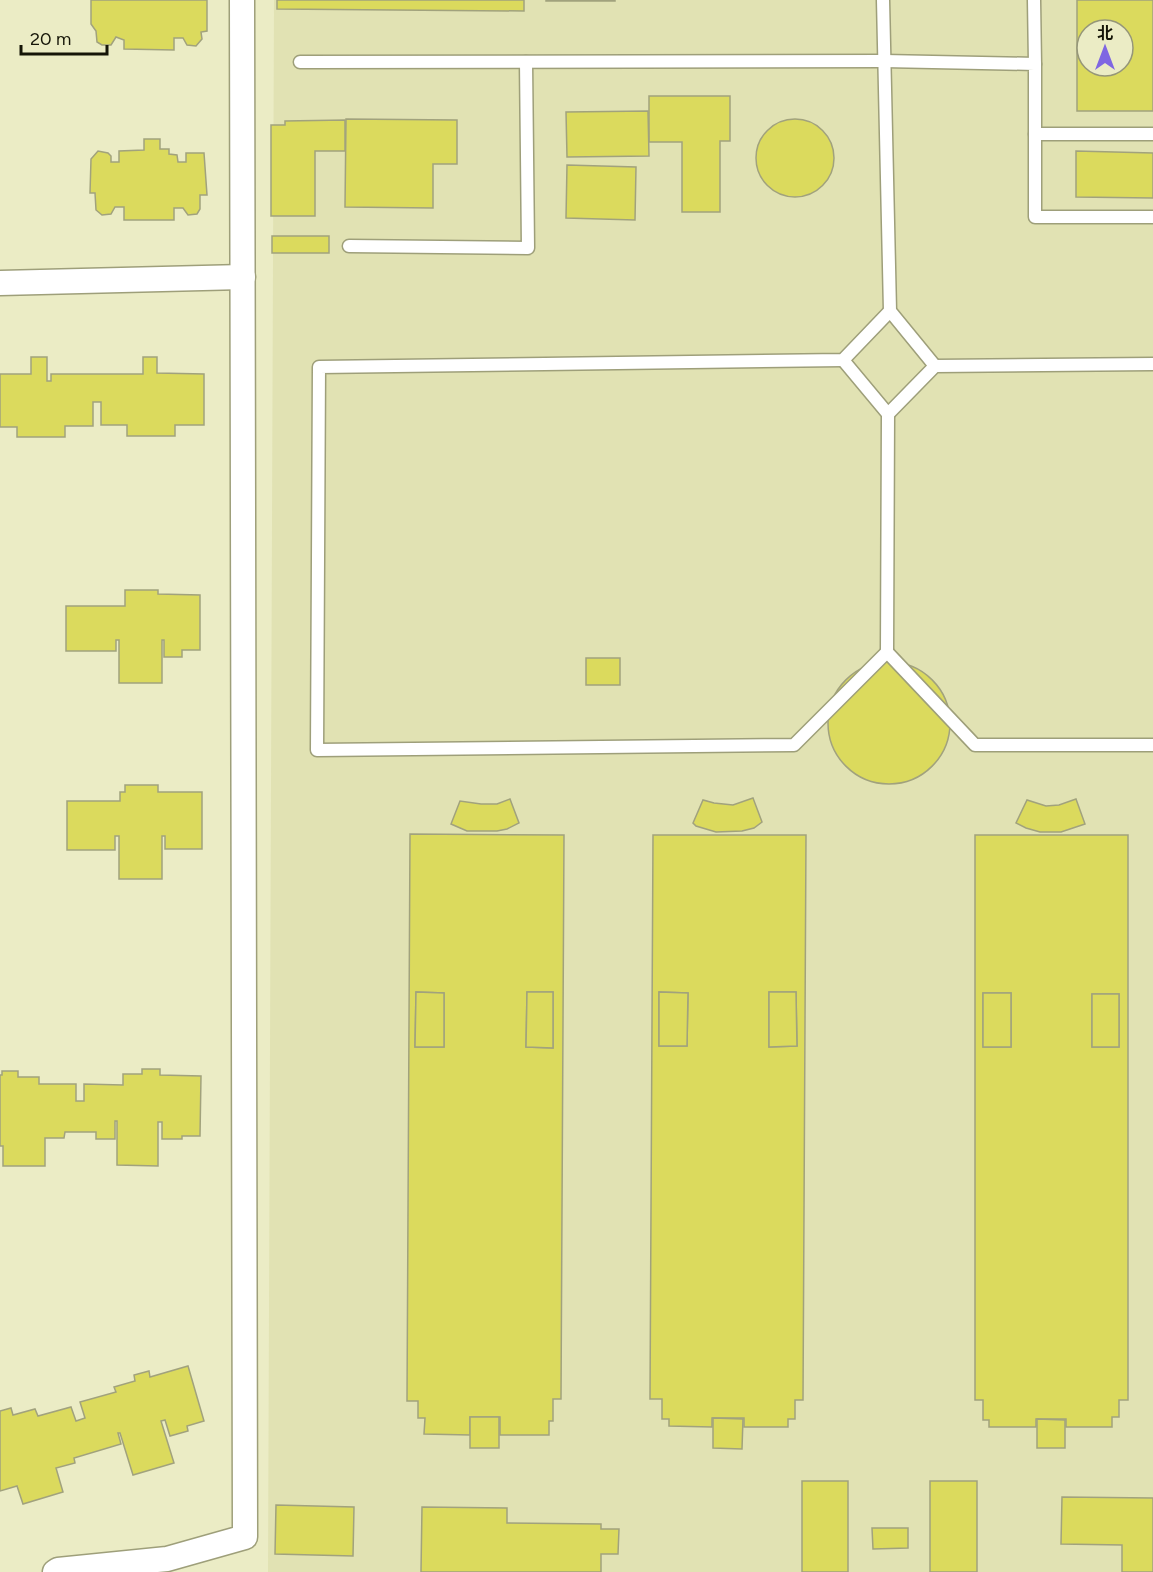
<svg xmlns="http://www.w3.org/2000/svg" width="1153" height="1572" viewBox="0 0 1153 1572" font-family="Figtree,'Noto Sans SC',sans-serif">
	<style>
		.built { fill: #e1e2b3; fill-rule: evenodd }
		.building { fill: #dbda5d; stroke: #a1a27d; stroke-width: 1.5; fill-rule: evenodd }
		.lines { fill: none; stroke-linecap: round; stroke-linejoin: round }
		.lane-casing { stroke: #9e9f7a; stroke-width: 15 }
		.street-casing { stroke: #9e9f7a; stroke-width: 27 }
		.lane { stroke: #fff; stroke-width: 12 }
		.street { stroke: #fff; stroke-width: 24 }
	</style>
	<rect width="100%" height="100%" fill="#ebecc5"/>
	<path class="built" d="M274 0H1153V1572H268ZM1087 30H1123V66H1087Z"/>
	<g class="building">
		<polygon points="91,0 207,0 207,31 201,32 202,39 196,46 187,45 183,38 174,38 174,50 124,49 124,40 116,37 111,45 102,45 97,42 96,31 91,24"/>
		<polygon points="277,0 524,0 524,11 277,9"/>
		<rect x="546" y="0" width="69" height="1"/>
		<path d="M1077 0H1153V111H1077ZM1087 30H1123V66H1087Z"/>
		<polygon points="649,96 730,96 730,141 720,141 720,212 682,212 682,142 649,142"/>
		<polygon points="648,111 649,156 567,157 566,112"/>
		<polygon points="346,119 457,120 457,164 433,164 433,208 345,207"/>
		<circle cx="795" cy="158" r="39"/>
		<polygon points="345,120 345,151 315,151 315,216 271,216 271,125 285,125 285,121"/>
		<polygon points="144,139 160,139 160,149 169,149 169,154 177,155 178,162 186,162 186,153 204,153 207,195 200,195 200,209 197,214 188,215 183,208 174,208 174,220 124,220 124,207 115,207 111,214 102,215 96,210 95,193 90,193 91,159 98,151 108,153 111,156 111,162 119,162 119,151 144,150"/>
		<polygon points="1076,151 1153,153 1153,198 1076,197"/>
		<polygon points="567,165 636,167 635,220 566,218"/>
		<rect x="272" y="236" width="57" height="17"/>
		<polygon points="31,357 47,357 47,381 51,381 51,374 143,374 143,357 157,357 157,373 204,374 204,425 175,425 175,436 127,436 127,425 101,425 101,402 93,402 93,426 65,426 65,437 17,437 17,427 0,427 0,374 31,374"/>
		<polygon points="125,590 158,590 158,594 200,595 200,650 182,650 182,657 164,657 164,640 162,640 162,683 119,683 119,640 116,640 116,651 66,651 66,606 125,606"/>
		<rect x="586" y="658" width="34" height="27"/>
		<circle cx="889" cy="723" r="61"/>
		<polygon points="125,785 158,785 158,792 202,792 202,849 165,849 165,836 162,836 162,879 119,879 119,836 115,836 115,850 67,850 67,801 120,801 120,792 125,792"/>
		<polygon points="753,798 762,822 754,828 742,831 716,832 696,826 693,823 703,800 714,803 733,805"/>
		<polygon points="510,799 519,823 507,829 497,831 467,831 451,824 460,801 481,804 497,804"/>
		<polygon points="1076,799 1085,824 1061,832 1040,832 1026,828 1016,823 1027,800 1046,806 1059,805"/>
		<path d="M410 834 564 835 561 1399H553V1421H549V1435H500V1417H470V1435L424 1434 425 1418H418V1401H407ZM416 992 444 993V1047H415ZM527 992H553V1048L526 1047Z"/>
		<path d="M653 835H806L803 1400H795V1419H788V1427H744V1418H712V1427L669 1426V1419H662V1399H650ZM659 992 688 993 687 1046H659ZM769 992H796L797 1046 769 1047Z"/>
		<path d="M975 835H1128V1400H1119V1417H1112V1427H1066V1419H1036V1427H989V1420H983V1400H975ZM983 993H1011V1047H983ZM1092 994H1119V1047H1092Z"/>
		<polygon points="416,992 444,993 444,1047 415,1047"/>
		<polygon points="527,992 553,992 553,1048 526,1047"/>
		<polygon points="659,992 688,993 687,1046 659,1046"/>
		<polygon points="769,992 796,992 797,1046 769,1047"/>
		<rect x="983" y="993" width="28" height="54"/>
		<rect x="1092" y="994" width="27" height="53"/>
		<polygon points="142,1069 160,1069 160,1075 201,1076 200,1136 182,1136 182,1139 162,1139 162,1122 158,1122 158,1166 117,1165 117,1121 115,1121 115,1139 96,1139 96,1132 65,1132 64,1138 45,1138 45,1166 3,1166 3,1146 0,1146 0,1075 2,1075 2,1071 18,1071 18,1077 39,1077 39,1084 76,1084 76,1101 84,1101 84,1084 123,1085 123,1074 142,1074"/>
		<polygon points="188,1366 204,1421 187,1426 188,1431 170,1436 165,1420 161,1421 174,1463 133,1475 120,1433 118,1433 121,1444 74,1458 75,1463 56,1468 63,1492 23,1504 17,1486 0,1491 0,1411 11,1408 13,1415 35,1409 38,1416 71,1407 76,1421 85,1418 80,1402 116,1392 114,1387 135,1381 134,1375 149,1371 150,1377"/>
		<rect x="470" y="1417" width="29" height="31"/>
		<polygon points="713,1418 743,1419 742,1449 713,1448"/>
		<polygon points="1037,1419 1065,1420 1065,1448 1037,1448"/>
		<rect x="802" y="1481" width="46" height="91"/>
		<rect x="930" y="1481" width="47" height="91"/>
		<polygon points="1062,1497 1153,1498 1153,1572 1122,1572 1122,1545 1061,1544"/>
		<polygon points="276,1505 354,1507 353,1556 275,1554"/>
		<polygon points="422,1507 507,1508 507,1523 601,1524 601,1529 619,1529 618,1554 601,1554 601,1572 421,1572"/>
		<polygon points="872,1528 908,1528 908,1548 873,1549"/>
	</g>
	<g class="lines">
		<g class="lane-casing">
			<g id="lane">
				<polyline points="883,0 890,311 935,366"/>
				<polyline points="1034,0 1035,64"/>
				<polyline points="300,62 884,61 1035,64 1035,217 1153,217"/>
				<polyline points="1035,134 1153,134"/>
				<polyline points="349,246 528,248 526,62"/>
				<polyline points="890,311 843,360 319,367 317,750 794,745 887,652 975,745 1153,745"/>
				<polyline points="843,360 888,414 887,652"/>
				<polyline points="888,414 935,366 1153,364"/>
			</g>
		</g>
		<g class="street-casing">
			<g id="street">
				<polyline points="0,283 243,277"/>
				<polyline points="55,1572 58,1570 167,1559 245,1537 242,0"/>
			</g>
		</g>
		<use href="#lane" class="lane"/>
		<use href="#street" class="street"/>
	</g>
	<g transform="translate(1105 48)"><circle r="28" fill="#ebecc5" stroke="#959679" stroke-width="1.5"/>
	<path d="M0-4.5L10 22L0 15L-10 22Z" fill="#7f67e2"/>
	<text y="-9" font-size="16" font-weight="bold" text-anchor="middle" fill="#151507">北</text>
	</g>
	<path d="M21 45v9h86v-9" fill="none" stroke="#151507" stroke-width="3"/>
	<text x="30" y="45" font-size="18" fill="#151507" stroke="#ebecc5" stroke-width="4.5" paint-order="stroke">20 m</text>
</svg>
